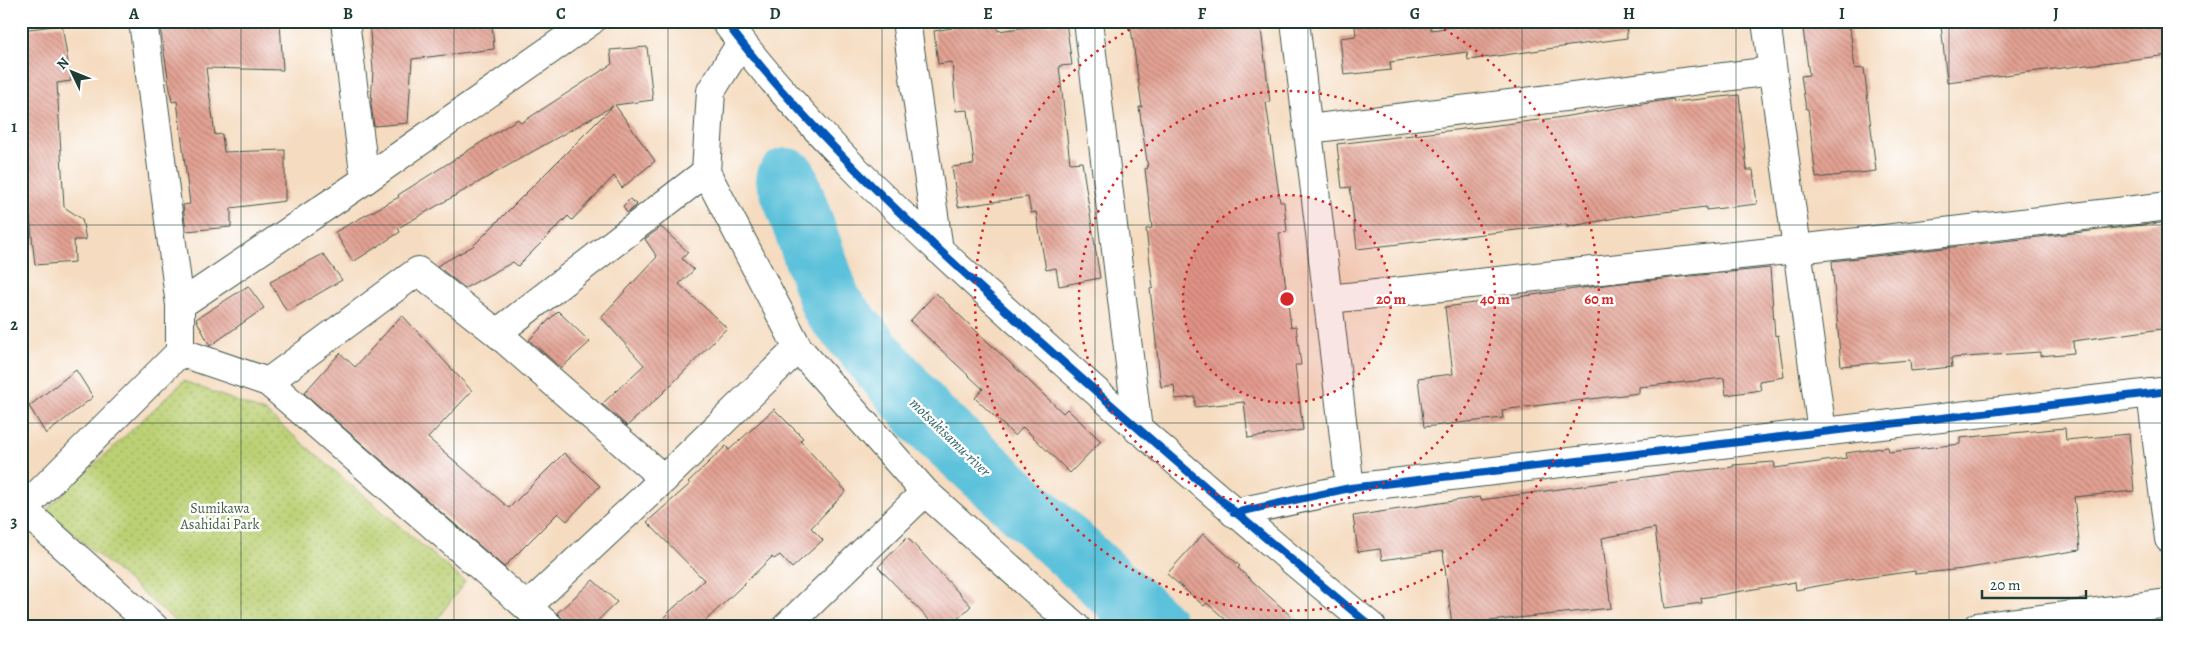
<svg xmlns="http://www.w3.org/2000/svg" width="2190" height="648" viewBox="0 0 2190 648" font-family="Alegreya,serif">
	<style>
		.grass { fill: url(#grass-dots); stroke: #6d8654 }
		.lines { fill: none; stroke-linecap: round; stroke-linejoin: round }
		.river { stroke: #5cc1da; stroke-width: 62 }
		.building { fill: url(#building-back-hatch) }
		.minor-casing { stroke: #3f5549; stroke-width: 30 }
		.tertiary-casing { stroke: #3f5549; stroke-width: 30 }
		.minor { stroke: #fff; stroke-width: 28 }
		.tertiary { stroke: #fff; stroke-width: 28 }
		.cycleway-casing { stroke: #fff; stroke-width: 11 }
		.cycleway { stroke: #0057b8; stroke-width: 8 }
		.grid { fill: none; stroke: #1f3d34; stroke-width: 1; stroke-opacity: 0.55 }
		.ring { fill: none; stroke: #d62828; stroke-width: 2.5; stroke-dasharray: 2.5 5 }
		.labels { text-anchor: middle; stroke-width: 5; stroke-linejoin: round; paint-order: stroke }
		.park-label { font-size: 14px; fill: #466244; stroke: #fff }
		.water-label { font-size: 15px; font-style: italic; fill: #316566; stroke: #fff }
		.centre { fill: #d62828; stroke: #fff; stroke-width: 2.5 }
		.ring-label { font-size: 15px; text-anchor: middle; font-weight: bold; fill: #d62828; stroke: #fff; stroke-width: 5; stroke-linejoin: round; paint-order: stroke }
		.neatline { fill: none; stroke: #1f3d34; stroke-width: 2 }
		.grid-label { font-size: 16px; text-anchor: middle; font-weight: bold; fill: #1f3d34 }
	</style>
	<defs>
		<pattern id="grass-dots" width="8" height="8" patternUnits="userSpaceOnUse" patternTransform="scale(1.25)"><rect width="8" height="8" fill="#bbd073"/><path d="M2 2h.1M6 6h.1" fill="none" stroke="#97aa5f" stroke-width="1.8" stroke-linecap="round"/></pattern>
		<pattern id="building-back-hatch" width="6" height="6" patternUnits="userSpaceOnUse" patternTransform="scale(1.25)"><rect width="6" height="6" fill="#e3a193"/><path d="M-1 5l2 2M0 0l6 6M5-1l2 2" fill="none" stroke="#b78479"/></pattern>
	</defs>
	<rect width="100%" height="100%" fill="#fff"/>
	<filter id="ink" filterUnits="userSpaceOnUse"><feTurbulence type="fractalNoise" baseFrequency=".02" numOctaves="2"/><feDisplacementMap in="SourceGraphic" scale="10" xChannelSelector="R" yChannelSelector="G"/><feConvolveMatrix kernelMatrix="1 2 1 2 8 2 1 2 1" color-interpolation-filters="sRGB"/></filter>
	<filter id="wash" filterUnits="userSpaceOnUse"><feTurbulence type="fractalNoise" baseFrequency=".0096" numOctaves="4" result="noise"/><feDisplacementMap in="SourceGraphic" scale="20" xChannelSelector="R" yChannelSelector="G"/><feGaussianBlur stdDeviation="1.12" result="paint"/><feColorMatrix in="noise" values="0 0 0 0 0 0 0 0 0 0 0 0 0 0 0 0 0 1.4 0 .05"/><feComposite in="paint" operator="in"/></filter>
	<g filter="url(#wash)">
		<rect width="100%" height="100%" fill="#f5dbbf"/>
		<polygon class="grass" points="184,381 267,413 465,582 431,627 182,627 46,510"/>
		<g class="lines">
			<polyline class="river" points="787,179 832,306 927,418 1156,627"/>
		</g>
		<g id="blocks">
			<g class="building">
				<polygon points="159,21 206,21 207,27 280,22 283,70 206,68 215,135 222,134 224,152 285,150 285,201 231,208 231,227 186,231 183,205 190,204 177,101 172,102"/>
				<polygon points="369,21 492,21 494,49 412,59 408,123 374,126 371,104 373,70"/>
				<polygon points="951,21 997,21 998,31 1066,22 1072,65 1059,66 1070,163 1082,162 1100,278 1059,286 1056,268 1046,270 1036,212 1031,213 1028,197 958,207 952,167 974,164 968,110 956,111 952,62 938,64 934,31 952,28"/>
				<polygon points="1130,21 1260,21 1270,102 1266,102 1280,202 1284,202 1287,232 1279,233 1291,327 1296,326 1301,365 1295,365 1303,430 1248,438 1244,402 1195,407 1195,397 1175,399 1174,385 1161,387 1150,289 1153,288 1146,229 1152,228 1145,169 1148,168 1139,107 1142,107"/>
				<polygon points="1397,21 1430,21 1431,30 1497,21 1626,21 1627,38 1468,60 1467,52 1390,62 1391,70 1344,75 1340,38 1356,36 1355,26"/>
				<polygon points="1802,21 1849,21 1855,69 1864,68 1876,171 1816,178 1808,109 1806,109 1801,76 1809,75"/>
				<polygon points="1951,21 2169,21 2169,55 1947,82 1941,25 1951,24"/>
				<polygon points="62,25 71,81 57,83 64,207 82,219 86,240 74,240 75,262 35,265 27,190 21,191 21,30"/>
				<polygon points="647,47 653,100 615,105 655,161 622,188 614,176 572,220 568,216 518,266 513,262 465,288 437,266 473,246 613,106 398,228 400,232 353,262 335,232 399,197 398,195 518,119 521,123 612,64 610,50"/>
				<polygon points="1739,95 1747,170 1753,170 1757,204 1706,210 1706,207 1621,217 1567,227 1567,224 1357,249 1350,187 1342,188 1337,144 1556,118 1673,99 1674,102"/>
				<polygon points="630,199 637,205 627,213 623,206"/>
				<polygon points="2169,222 2169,328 2073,341 2074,353 2040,356 2040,352 1951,358 1952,367 1911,371 1910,360 1841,366 1832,261"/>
				<polygon points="661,227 688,252 682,259 694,270 679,284 727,328 661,395 627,426 602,404 644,365 601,317 657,257 645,239"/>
				<polygon points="323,254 342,280 287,312 270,282"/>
				<polygon points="1770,268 1775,336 1778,335 1784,377 1759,381 1761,390 1726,395 1724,378 1639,387 1639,393 1502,410 1503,418 1424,427 1418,378 1453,374 1445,307 1612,284"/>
				<polygon points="248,286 264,308 210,346 196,319"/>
				<polygon points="936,293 1063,413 1067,409 1101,441 1070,473 1023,427 1015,436 975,398 983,389 910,321"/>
				<polygon points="558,311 590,342 561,368 529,340"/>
				<polygon points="402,315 472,391 428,438 509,508 564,453 600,486 567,521 558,513 504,567 304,393 340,353 355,367"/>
				<polygon points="76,370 93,397 46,434 29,406"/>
				<polygon points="774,409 803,438 800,441 846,491 811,528 823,540 792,568 780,555 774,559 772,557 699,627 653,627 704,580 647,522 690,484 688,482 726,446 729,450"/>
				<polygon points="2065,428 2066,440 2129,434 2134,491 2074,497 2080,550 1963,569 1915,574 1915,571 1850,580 1796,590 1795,582 1701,598 1702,603 1665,608 1655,528 1602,538 1611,608 1452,625 1443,551 1382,560 1380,549 1358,552 1353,516 1480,497 1481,500 1674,473 1733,467 1733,465 1774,462 1775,468 1847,458 1846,453 1888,447 1889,452 1960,444 1960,438"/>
				<polygon points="1203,534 1240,566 1238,568 1303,627 1234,627 1207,603 1204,606 1167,574"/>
				<polygon points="907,537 971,606 949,627 936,627 878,567"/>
				<polygon points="593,580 617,602 591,627 565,627 565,621 557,613"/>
			</g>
		</g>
	</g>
	<g filter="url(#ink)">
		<use href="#blocks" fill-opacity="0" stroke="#3f5549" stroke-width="1"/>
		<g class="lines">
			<g class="minor-casing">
				<g id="minor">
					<polyline points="143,21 180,305"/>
					<polyline points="345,21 365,180"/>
					<polyline points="906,21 939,250"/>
					<polyline points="1088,21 1138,430"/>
					<polyline points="1295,21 1350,488"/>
					<polyline points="1766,21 1822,432"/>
					<polyline points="741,43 711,91 706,172 798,348 925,492 1076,627"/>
					<polyline points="1309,129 1772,71"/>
					<polyline points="1329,299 1798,249 2169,206"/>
					<polyline points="497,333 706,172"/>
					<polyline points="180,352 268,382 550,627"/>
					<polyline points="268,382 418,271 497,333 664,479"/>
					<polyline points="2151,393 2169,539"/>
					<polyline points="23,509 154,627"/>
					<polyline points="21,511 180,352 180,305 365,180 591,21"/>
					<polyline points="1234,513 1350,488 2169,391"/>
					<polyline points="527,607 664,479 798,348"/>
					<polyline points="786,627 925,492"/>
					<polyline points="1977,627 2169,603"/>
				</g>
			</g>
			<g class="tertiary-casing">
				<path id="tertiary" d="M725 21C807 130 913 227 1014 318 1131 424 1250 526 1372 627"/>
			</g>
			<use href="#minor" class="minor"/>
			<use href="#tertiary" class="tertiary"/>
			<g class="cycleway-casing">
				<g id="cycleway">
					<path d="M725 21C807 130 913 227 1014 318 1131 424 1250 526 1372 627"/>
					<polyline points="1234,513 1350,488 2169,391"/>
				</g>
			</g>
			<use href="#cycleway" class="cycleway"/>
		</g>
	</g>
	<path class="grid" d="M241 21V627M454 21V627M668 21V627M882 21V627M1095 21V627M1308 21V627M1522 21V627M1736 21V627M1949 21V627M21 225H2169M21 423H2169"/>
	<circle cx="1287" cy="299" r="104" fill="#d62828" fill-opacity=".12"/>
	<g class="ring">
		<circle cx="1287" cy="299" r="104"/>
		<circle cx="1287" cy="299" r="208"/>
		<path d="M1431 22A312 312 0 1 1 1143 22"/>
	</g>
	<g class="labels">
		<g class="park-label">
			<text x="220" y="513">Sumikawa<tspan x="220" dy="16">Asahidai Park</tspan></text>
		</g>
		<g class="water-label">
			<text transform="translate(950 437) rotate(44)" y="5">motsukisamu-river</text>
		</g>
	</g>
	<circle cx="1287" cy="299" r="8" class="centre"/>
	<g class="ring-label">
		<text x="1391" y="304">20 m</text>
		<text x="1495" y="304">40 m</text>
		<text x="1599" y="304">60 m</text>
	</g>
	<rect width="2190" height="648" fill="none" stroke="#fff" stroke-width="55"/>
	<g transform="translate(72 72) rotate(313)" stroke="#ffffff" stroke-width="4" paint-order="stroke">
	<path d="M0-4L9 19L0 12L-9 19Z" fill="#1f3d34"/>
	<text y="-8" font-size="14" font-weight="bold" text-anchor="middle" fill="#1f3d34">N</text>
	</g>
	<path d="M1982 590v8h104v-8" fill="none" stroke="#1f3d34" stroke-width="2.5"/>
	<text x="1990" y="590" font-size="15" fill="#1f3d34" stroke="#ffffff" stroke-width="4" paint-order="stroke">20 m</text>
	<rect x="28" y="28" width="2134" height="592" class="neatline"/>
	<g class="grid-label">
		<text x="134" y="19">A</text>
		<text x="348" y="19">B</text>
		<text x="561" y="19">C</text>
		<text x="775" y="19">D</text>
		<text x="988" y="19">E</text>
		<text x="1202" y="19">F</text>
		<text x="1415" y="19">G</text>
		<text x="1629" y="19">H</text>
		<text x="1842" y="19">I</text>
		<text x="2056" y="19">J</text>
		<text x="14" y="132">1</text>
		<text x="14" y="330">2</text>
		<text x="14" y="527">3</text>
	</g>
</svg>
